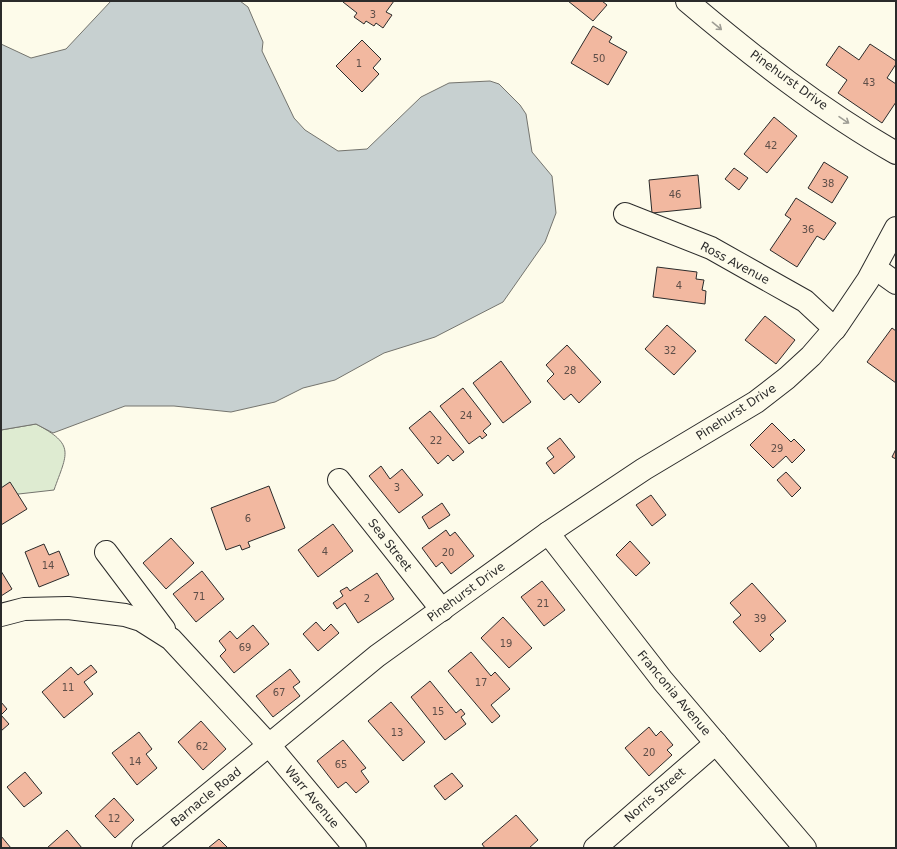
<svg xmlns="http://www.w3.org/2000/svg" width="897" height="849" viewBox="0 0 897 849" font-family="'DejaVu Sans',sans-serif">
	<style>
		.green { fill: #deebd1; stroke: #74746e }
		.water { fill: #c7d0d0; stroke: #74746e }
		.building { fill: #f2b8a0; stroke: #2b2b2b }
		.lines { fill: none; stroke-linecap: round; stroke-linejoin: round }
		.minor-casing { stroke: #2b2b2b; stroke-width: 24 }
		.minor { stroke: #fdfbea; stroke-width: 22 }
		.oneway { stroke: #9e9d94 }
		.labels { text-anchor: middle; stroke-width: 3; stroke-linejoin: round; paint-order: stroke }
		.number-label { font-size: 10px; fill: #5d4e48 }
		.street-label { font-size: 12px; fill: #2b2b2b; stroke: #fdfbea }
	</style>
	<rect width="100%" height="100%" fill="#fdfbea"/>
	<path class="green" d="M36 424C76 445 67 453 54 490L1 496V430Z"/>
	<polygon class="water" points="111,1 240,1 248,7 263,42 262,51 294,118 305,130 338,151 367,149 421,97 449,83 490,81 499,84 520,105 526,114 532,152 552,176 556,213 545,242 503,302 435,337 384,353 335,380 303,388 275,402 231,412 174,406 125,406 53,433 36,424 1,430 1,44 31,58 66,49"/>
	<g class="building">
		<polygon points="344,1 394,1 386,12 392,15 383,28 376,23 374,26 366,21 364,24 354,17 357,13 343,2"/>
		<polygon points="568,1 602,1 607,5 593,21"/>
		<polygon points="593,26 612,37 609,42 627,52 608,85 571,63"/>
		<polygon points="362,40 381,59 373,68 379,74 362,92 336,66"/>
		<polygon points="870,44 896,61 896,64 887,78 896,84 896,102 882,123 838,93 847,80 826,65 839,46 859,60"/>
		<polygon points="774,117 797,136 767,173 744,154"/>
		<polygon points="824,162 848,177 832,203 808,188"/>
		<polygon points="734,168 748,178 739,190 725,179"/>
		<polygon points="698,175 701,208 652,213 649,180"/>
		<polygon points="796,198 836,223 824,240 817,236 797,267 770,250 791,219 785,215"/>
		<polygon points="657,267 697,272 696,279 704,280 702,290 706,291 705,304 653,297"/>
		<polygon points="765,316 795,340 776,364 745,340"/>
		<polygon points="667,325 696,351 674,375 645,349"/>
		<polygon points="892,328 896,331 896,383 867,362"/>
		<polygon points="567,345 601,382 579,403 571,394 564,400 547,381 554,374 546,365"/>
		<polygon points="501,361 531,402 503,423 473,383"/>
		<polygon points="463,388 491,424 483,431 487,435 482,439 480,436 469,444 440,406"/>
		<polygon points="430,411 464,452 453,461 448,455 438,464 409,428"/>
		<polygon points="772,423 791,442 794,439 805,450 792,463 786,456 773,468 750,445"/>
		<polygon points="560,438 575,457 554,474 546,463 554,457 547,448"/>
		<polygon points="896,449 896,459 892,457"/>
		<polygon points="381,466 390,479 402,469 423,495 399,513 369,476"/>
		<polygon points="786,472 801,488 792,497 777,480"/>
		<polygon points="10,482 27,509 1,525 1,488"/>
		<polygon points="269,486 285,528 248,542 250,547 242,550 240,545 226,550 211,508"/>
		<polygon points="651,495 666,515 652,526 636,505"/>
		<polygon points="442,503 450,515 429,529 422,517"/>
		<polygon points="333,524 353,551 318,577 298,550"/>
		<polygon points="446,530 450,536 455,532 474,556 451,574 442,562 436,567 422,548"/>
		<polygon points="171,538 194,563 166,589 143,563"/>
		<polygon points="630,541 650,563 636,576 616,555"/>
		<polygon points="44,544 49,555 59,551 69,575 39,587 25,552"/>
		<polygon points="1,571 12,589 1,596"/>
		<polygon points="202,571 224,599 196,622 173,594"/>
		<polygon points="377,573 394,599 358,623 345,603 337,609 333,603 343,596 340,591 347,587 350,591"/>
		<polygon points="542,581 565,610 544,626 521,597"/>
		<polygon points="752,583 786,621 770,635 774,639 760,652 733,622 741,615 730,603"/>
		<polygon points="503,617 532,648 509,668 481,638"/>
		<polygon points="316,622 324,631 331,624 339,633 318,651 303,634"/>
		<polygon points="253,625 269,644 234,673 220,656 226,650 219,641 230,631 237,639"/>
		<polygon points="471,652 491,676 495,672 510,689 491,705 500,716 492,723 448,671"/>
		<polygon points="91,665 97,672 84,682 93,694 64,718 42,692 71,667 78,675"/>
		<polygon points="290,669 300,682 293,687 300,696 273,717 256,696"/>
		<polygon points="430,681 456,713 461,709 465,714 461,717 466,724 445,740 411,697"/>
		<polygon points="1,702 7,709 1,715 9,724 1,731"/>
		<polygon points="391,702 425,742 403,761 368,721"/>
		<polygon points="201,721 226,749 203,770 178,742"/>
		<polygon points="649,727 656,736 661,731 673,745 667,750 672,755 649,776 625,748"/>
		<polygon points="139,732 152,749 146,754 157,768 137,785 112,753"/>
		<polygon points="343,740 366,768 361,771 369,782 356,793 346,782 338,788 317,761"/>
		<polygon points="25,772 42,793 24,807 7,787"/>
		<polygon points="452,773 463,786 445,800 434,786"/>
		<polygon points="114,798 134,820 115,838 95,816"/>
		<polygon points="516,815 538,840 529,848 485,848 482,844"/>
		<polygon points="67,830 82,848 47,848"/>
		<polygon points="1,836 11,848 1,848"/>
		<polygon points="219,839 228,848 208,848"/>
	</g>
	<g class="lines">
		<g class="minor-casing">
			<g id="minor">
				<path d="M687 1C752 56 822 111 896 153"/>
				<polyline points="625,214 711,248 805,301 835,329"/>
				<polyline points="875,268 896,283"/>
				<polyline points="339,480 442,610"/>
				<polyline points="548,533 663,681 805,848"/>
				<polyline points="106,552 164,629"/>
				<polyline points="1,615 24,609 68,608 125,615 141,620 171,639 269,745 377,656 548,533 644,469 756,402 787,378 811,356 837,326 868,280 896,228"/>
				<polyline points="143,848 269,745 355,848"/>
				<polyline points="595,848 716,743"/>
			</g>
		</g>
		<use href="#minor" class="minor"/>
	</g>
	<defs><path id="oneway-shaft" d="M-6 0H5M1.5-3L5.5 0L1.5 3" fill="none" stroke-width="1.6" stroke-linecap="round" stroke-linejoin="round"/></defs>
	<g class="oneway">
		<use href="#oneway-shaft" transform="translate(717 26) rotate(39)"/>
		<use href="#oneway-shaft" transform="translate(844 120) rotate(34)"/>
	</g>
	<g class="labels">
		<g class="number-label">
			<text x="373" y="18">3</text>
			<text x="599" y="62">50</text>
			<text x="359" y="67">1</text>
			<text x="869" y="86">43</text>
			<text x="771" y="149">42</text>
			<text x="828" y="187">38</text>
			<text x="675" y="198">46</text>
			<text x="808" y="233">36</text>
			<text x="679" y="289">4</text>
			<text x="670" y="354">32</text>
			<text x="570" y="374">28</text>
			<text x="466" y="419">24</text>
			<text x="436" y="444">22</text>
			<text x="777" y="452">29</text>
			<text x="397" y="491">3</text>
			<text x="248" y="522">6</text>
			<text x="325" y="555">4</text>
			<text x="448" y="556">20</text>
			<text x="48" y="569">14</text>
			<text x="199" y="600">71</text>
			<text x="367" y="602">2</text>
			<text x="543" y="607">21</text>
			<text x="760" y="622">39</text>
			<text x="506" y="647">19</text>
			<text x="245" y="651">69</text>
			<text x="481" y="686">17</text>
			<text x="68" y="691">11</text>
			<text x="279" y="696">67</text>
			<text x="438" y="715">15</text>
			<text x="397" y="736">13</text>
			<text x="202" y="750">62</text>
			<text x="649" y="756">20</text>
			<text x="135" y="765">14</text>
			<text x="341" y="768">65</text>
			<text x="114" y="822">12</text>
		</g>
		<g class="street-label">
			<text transform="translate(789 80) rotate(36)" y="4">Pinehurst Drive</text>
			<text transform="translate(735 263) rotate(28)" y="4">Ross Avenue</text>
			<text transform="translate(736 412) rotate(-33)" y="4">Pinehurst Drive</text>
			<text transform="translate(390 545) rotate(52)" y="4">Sea Street</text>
			<text transform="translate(466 592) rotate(-36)" y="4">Pinehurst Drive</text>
			<text transform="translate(674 693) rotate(50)" y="4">Franconia Avenue</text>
			<text transform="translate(655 795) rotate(-41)" y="4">Norris Street</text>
			<text transform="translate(206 797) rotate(-39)" y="4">Barnacle Road</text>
			<text transform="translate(312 797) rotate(50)" y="4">Warr Avenue</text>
		</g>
	</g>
	<rect width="897" height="849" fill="none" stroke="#2b2b2b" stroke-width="4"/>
</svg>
